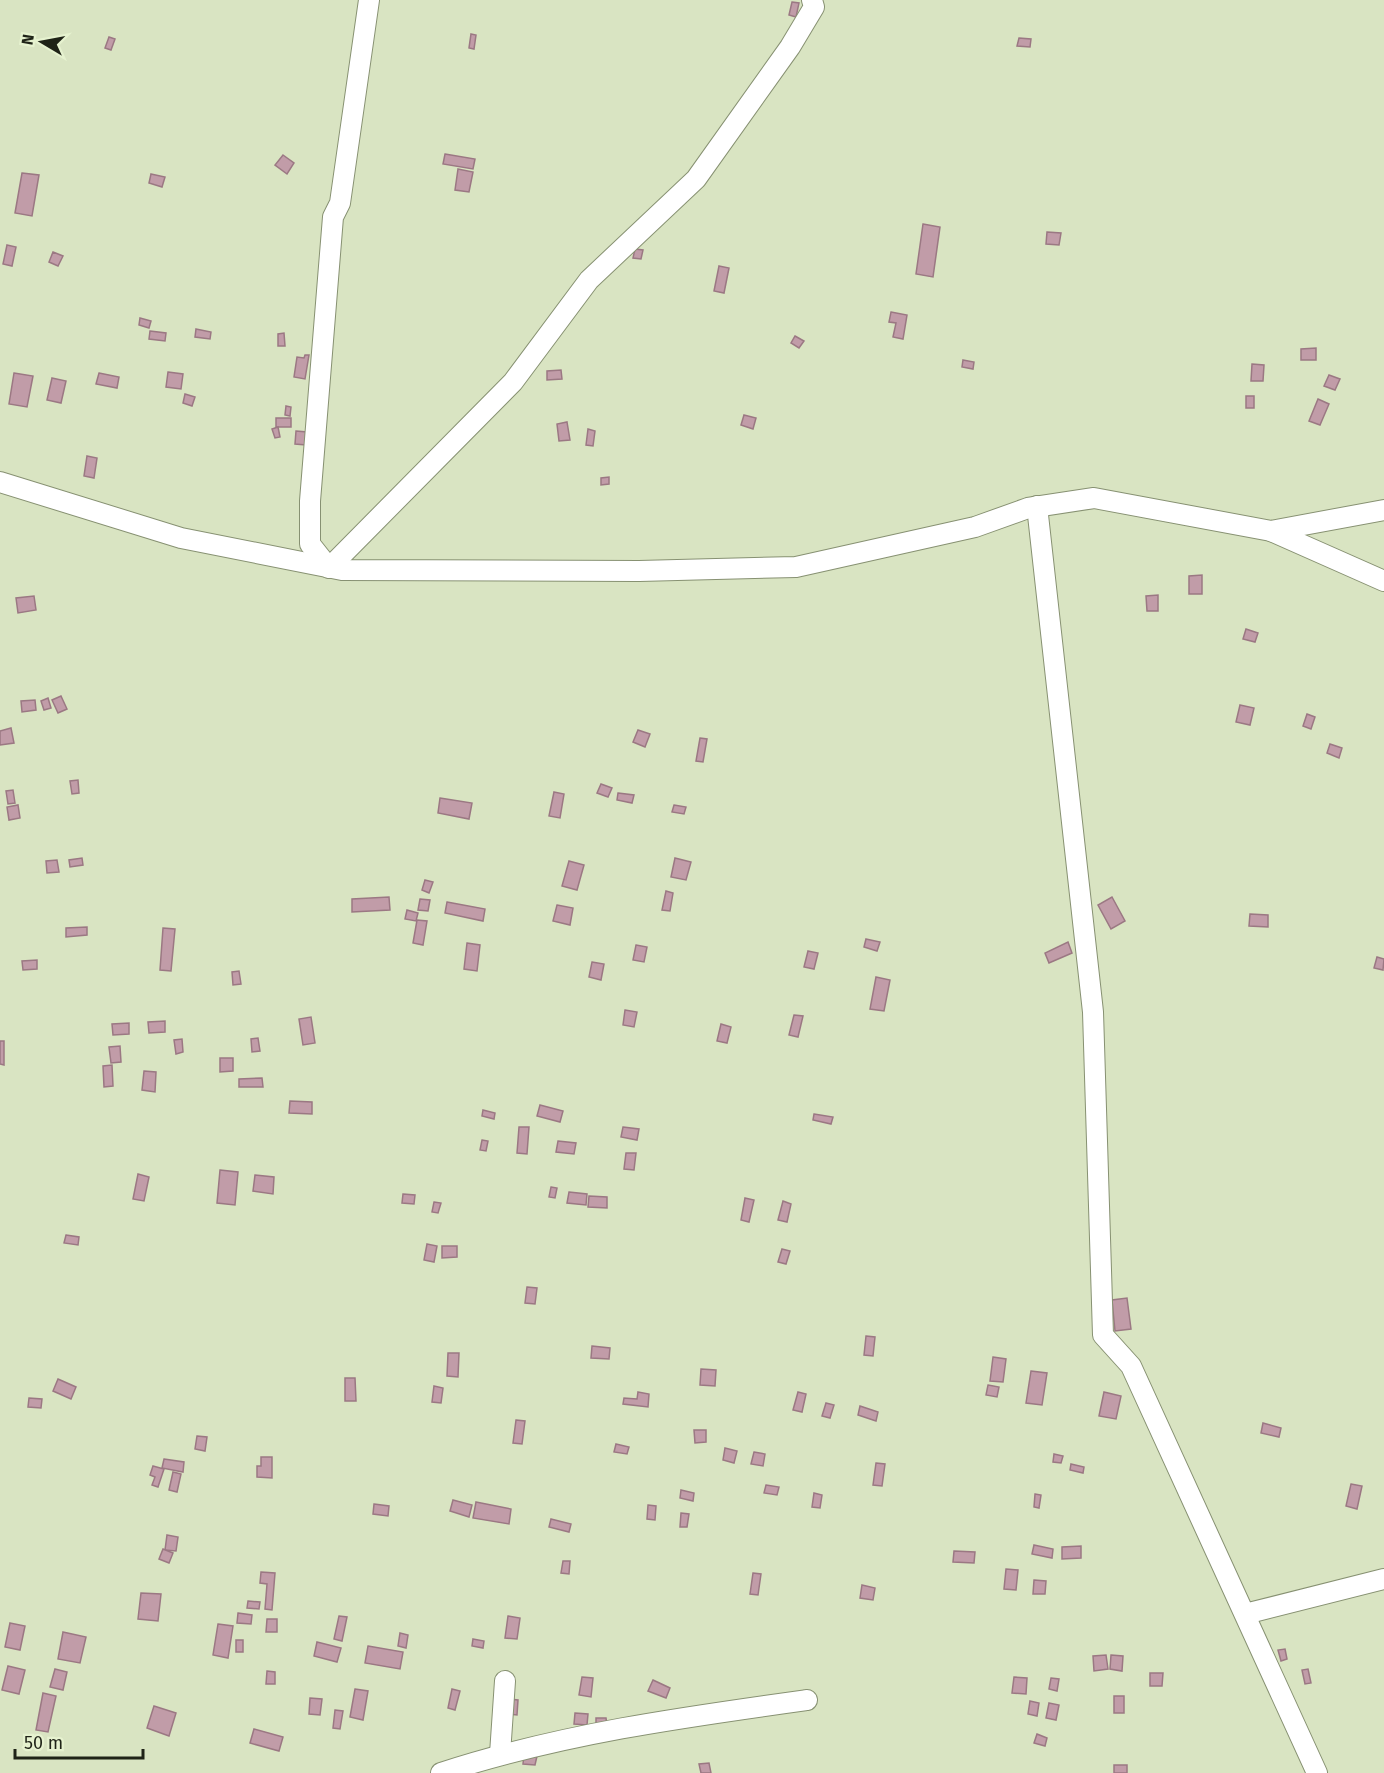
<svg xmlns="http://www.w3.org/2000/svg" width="1384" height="1773" viewBox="0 0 1384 1773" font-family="'Fira Sans',sans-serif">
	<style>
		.building { fill: #c19ca8; stroke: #9b7883; stroke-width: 1.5 }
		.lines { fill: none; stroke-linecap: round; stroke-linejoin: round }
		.minor-casing { stroke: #879172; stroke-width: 22 }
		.minor { stroke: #fff; stroke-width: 20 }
	</style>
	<rect width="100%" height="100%" fill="#d9e4c2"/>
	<g class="building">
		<polygon points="792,2 799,3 796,17 789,15"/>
		<polygon points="471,34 476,35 474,49 469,48"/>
		<polygon points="109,37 115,39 111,50 105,48"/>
		<polygon points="1019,38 1031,39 1030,47 1017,46"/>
		<polygon points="445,154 475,159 473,169 443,164"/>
		<polygon points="283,155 294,163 287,174 275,165"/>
		<polygon points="458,169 473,172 469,192 455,190"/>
		<polygon points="22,173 39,175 32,216 15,213"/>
		<polygon points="151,174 165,177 162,187 149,183"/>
		<polygon points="923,224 940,227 933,277 916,274"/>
		<polygon points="1047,232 1061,233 1059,245 1046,244"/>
		<polygon points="7,245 16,247 12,266 3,264"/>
		<polygon points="635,249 643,250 641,259 633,258"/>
		<polygon points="53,252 63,256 58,266 49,262"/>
		<polygon points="719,266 729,268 724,293 714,291"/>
		<polygon points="891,312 907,315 903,339 893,337 896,323 889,322"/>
		<polygon points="140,318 151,321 149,328 139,325"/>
		<polygon points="196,329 211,332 210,339 195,337"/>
		<polygon points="150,331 166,333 165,341 149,339"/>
		<polygon points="284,333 285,346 278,346 278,334"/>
		<polygon points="795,336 804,341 799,348 791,343"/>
		<polygon points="1316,348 1316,360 1301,360 1301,349"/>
		<polygon points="305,355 309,355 305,379 294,377 297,357 304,358"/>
		<polygon points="963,360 974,362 973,369 962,367"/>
		<polygon points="1252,364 1264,365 1263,381 1251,381"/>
		<polygon points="561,370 562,379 547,380 547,371"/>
		<polygon points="168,372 183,374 181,389 166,387"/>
		<polygon points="14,373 33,376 27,407 9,404"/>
		<polygon points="99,373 119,377 117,388 96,384"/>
		<polygon points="1329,375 1340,379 1335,390 1324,386"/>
		<polygon points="52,378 66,381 61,403 47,400"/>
		<polygon points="185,394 195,397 192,406 183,403"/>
		<rect x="1246" y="396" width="8" height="12"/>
		<polygon points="1318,399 1329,404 1320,425 1309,421"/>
		<polygon points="286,406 291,407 290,416 285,415"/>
		<polygon points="744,415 756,418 753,429 741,425"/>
		<rect x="276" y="418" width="15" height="9"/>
		<polygon points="567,422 570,440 559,441 557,424"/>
		<polygon points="278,427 280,437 275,438 272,429"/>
		<polygon points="588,429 595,431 593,446 586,445"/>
		<polygon points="296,431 307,432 306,445 295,444"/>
		<polygon points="87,456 97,458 94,478 84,476"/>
		<polygon points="609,477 609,484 601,485 601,478"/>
		<polygon points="1202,575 1202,594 1189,594 1189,576"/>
		<polygon points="1158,595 1158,611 1147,611 1146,596"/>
		<polygon points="34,596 36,610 18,613 16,598"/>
		<polygon points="1246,629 1258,633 1255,642 1243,639"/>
		<polygon points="61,696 67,709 58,713 52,700"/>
		<polygon points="48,698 51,708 44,710 41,701"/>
		<polygon points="35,700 36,710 22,712 21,701"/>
		<polygon points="1240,705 1254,708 1250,725 1236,722"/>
		<polygon points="1307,714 1315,717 1311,729 1303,726"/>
		<polygon points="11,728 14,743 0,745 0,731"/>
		<polygon points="638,730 650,734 645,747 633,742"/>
		<polygon points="700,738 707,739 703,762 696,761"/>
		<polygon points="1330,744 1342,748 1339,758 1327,753"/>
		<polygon points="78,780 79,793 72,794 70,781"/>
		<polygon points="601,784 612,788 608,797 597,793"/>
		<polygon points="13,790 15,803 8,804 6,791"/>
		<polygon points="554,792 564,794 560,818 549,816"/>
		<polygon points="618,793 634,795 632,803 617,800"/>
		<polygon points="440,798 472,803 469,819 438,813"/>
		<polygon points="18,805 20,818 9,820 7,807"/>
		<polygon points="674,805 686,807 684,814 672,812"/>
		<polygon points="82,858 83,865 70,867 69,860"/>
		<polygon points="675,858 691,862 686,880 671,877"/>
		<polygon points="57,860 59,872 47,873 46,861"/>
		<polygon points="569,861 584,865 577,890 562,886"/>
		<polygon points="425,880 433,882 429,893 422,890"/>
		<polygon points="666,891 673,893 670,911 662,910"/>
		<polygon points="389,897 390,910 352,912 352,899"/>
		<polygon points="1112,897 1125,921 1111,929 1098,905"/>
		<polygon points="420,899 430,900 428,911 418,910"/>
		<polygon points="447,902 485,909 483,921 445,913"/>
		<polygon points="557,905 573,908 570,925 553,921"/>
		<polygon points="407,910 418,913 416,921 405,919"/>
		<polygon points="1250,914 1268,915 1268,927 1249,926"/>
		<polygon points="417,920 427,921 423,945 413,943"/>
		<polygon points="87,927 87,935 66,937 66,928"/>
		<polygon points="163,928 175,929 171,971 160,970"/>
		<polygon points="866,939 880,942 877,951 864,947"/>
		<polygon points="1068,942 1072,953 1049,963 1045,953"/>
		<polygon points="467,943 480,945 477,971 464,969"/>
		<polygon points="636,945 647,947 644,962 633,960"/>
		<polygon points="808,951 818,953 814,969 804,967"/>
		<polygon points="1377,957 1384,959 1383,970 1374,968"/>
		<polygon points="37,960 37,969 23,970 22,961"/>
		<polygon points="592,962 604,964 601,980 589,977"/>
		<polygon points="239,971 241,984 233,985 232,972"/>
		<polygon points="876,977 890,980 884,1011 870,1009"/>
		<polygon points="625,1010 637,1012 634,1027 623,1025"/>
		<polygon points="794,1015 803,1016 798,1037 789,1035"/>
		<polygon points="311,1017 315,1043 303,1045 299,1019"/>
		<polygon points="165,1021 165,1032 149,1033 148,1022"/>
		<polygon points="129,1023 129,1034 113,1035 112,1024"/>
		<polygon points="721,1024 731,1027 727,1043 717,1041"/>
		<polygon points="258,1038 260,1051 252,1052 251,1039"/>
		<polygon points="182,1039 183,1052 176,1054 174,1040"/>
		<polygon points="0,1041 4,1041 4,1065 0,1064"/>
		<polygon points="120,1046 121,1062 111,1063 109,1047"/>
		<polygon points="220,1058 233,1058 233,1071 220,1072"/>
		<polygon points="112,1065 113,1086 104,1087 103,1066"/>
		<polygon points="144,1071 156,1072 155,1092 142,1090"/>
		<polygon points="262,1078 263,1087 239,1087 239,1079"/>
		<polygon points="290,1101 312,1102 312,1114 289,1113"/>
		<polygon points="540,1105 563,1111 560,1122 537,1116"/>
		<polygon points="483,1110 495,1113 494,1119 482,1116"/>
		<polygon points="814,1114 833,1117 831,1124 813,1120"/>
		<polygon points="519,1127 529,1127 527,1154 517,1153"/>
		<polygon points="623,1127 639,1129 637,1140 621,1137"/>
		<polygon points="482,1140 488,1141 486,1151 480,1150"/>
		<polygon points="558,1141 576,1143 574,1154 556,1152"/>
		<polygon points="626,1153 636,1153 634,1170 624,1169"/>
		<polygon points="220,1170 238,1172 235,1205 217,1203"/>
		<polygon points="138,1174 149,1177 144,1201 133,1199"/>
		<polygon points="255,1175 274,1177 273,1194 253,1191"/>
		<polygon points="551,1187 557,1188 555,1198 549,1197"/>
		<polygon points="569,1192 587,1194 586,1205 567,1203"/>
		<polygon points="403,1194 415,1195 414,1204 402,1203"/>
		<polygon points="589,1196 607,1197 607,1208 588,1207"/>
		<polygon points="745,1198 754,1200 749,1222 741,1220"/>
		<polygon points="783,1201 791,1204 787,1222 778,1220"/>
		<polygon points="434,1202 441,1203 438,1213 432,1212"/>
		<polygon points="66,1235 79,1237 78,1245 64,1243"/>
		<polygon points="427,1244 437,1246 434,1262 424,1260"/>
		<polygon points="442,1246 457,1246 457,1257 442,1258"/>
		<polygon points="782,1249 790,1251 786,1264 778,1262"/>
		<polygon points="527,1287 537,1288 535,1304 525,1303"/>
		<polygon points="1127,1298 1131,1329 1115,1331 1112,1300"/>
		<polygon points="866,1336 875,1337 873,1356 864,1355"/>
		<polygon points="592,1346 610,1348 609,1359 591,1358"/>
		<polygon points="448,1353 459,1353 458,1377 447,1376"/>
		<polygon points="993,1357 1006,1359 1003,1382 990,1381"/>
		<polygon points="701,1369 716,1370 715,1386 700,1385"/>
		<polygon points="1031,1371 1047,1373 1042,1405 1026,1403"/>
		<polygon points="345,1378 355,1378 356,1401 345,1401"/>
		<polygon points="58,1379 76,1387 71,1399 53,1391"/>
		<polygon points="988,1385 999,1387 997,1397 986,1395"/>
		<polygon points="434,1386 443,1388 441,1403 432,1402"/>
		<polygon points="638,1392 649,1394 648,1407 623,1404 624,1398 637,1399"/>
		<polygon points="798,1392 806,1394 802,1412 793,1410"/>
		<polygon points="1104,1392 1121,1396 1116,1419 1099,1416"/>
		<polygon points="29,1398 42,1399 41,1408 28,1407"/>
		<polygon points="826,1403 834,1405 830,1418 822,1416"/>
		<polygon points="860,1406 878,1412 876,1421 858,1415"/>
		<polygon points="516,1420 525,1421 522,1444 513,1443"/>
		<polygon points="1263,1423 1281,1428 1279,1437 1261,1433"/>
		<polygon points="694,1430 706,1430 706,1442 695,1443"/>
		<polygon points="197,1436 207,1437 205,1451 195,1449"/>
		<polygon points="616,1444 629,1447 627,1454 614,1452"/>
		<polygon points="725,1448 737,1451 734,1463 723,1460"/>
		<polygon points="754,1452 765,1454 763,1466 751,1464"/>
		<polygon points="1054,1454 1063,1456 1061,1463 1053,1462"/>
		<polygon points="261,1457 272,1457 272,1478 257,1477 257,1466 261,1466"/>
		<polygon points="164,1459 184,1462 183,1472 162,1468"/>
		<polygon points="876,1463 885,1464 882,1486 873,1485"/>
		<polygon points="1071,1464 1084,1467 1083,1473 1070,1470"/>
		<polygon points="153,1466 164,1469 158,1487 152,1485 155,1477 150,1475"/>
		<polygon points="173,1472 181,1474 177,1492 169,1490"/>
		<polygon points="1351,1484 1362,1486 1357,1509 1346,1506"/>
		<polygon points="766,1485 779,1487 777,1495 764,1493"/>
		<polygon points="681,1490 694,1493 693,1501 680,1498"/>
		<polygon points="814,1493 822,1495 820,1508 812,1507"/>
		<polygon points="1035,1494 1041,1495 1039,1508 1034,1507"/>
		<polygon points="453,1500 472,1505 469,1517 450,1511"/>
		<polygon points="476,1502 511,1509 509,1524 473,1518"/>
		<polygon points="374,1504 389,1506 388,1516 373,1514"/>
		<polygon points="648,1505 656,1506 655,1520 647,1519"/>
		<polygon points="681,1513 689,1514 687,1527 680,1527"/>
		<polygon points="551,1519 571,1524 569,1532 549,1527"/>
		<polygon points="167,1535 178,1537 176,1551 165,1550"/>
		<polygon points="1034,1545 1053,1549 1052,1558 1032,1554"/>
		<polygon points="1081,1546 1081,1558 1062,1559 1062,1547"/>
		<polygon points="163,1549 173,1553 169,1563 159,1559"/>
		<polygon points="954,1551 975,1552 974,1563 953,1562"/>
		<polygon points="563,1561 570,1561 569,1574 561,1573"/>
		<polygon points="1006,1569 1018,1570 1016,1590 1004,1589"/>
		<polygon points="261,1572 275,1573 272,1610 265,1609 267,1584 260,1583"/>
		<polygon points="753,1573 761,1574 758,1595 750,1594"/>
		<polygon points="1034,1580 1046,1581 1045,1594 1033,1594"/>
		<polygon points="862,1585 875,1588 873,1600 860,1598"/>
		<polygon points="141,1593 161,1594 158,1621 138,1619"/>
		<polygon points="248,1601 260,1602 259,1609 247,1608"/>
		<polygon points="238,1613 252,1615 251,1624 237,1623"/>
		<polygon points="339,1616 347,1617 342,1641 334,1639"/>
		<polygon points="508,1616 520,1618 517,1639 505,1638"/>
		<polygon points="267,1619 277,1619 277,1632 266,1632"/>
		<polygon points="10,1623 25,1626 20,1650 5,1647"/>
		<polygon points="218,1624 233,1626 228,1658 213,1655"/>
		<polygon points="63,1632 86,1637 80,1663 58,1659"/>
		<polygon points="400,1633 408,1635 406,1648 398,1646"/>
		<polygon points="473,1639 484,1641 483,1648 472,1646"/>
		<rect x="236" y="1640" width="7" height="12"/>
		<polygon points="317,1642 341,1648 337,1662 314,1656"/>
		<polygon points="368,1646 403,1652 400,1669 365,1663"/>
		<polygon points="1285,1649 1287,1659 1281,1661 1278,1650"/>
		<polygon points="1106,1655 1108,1669 1094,1671 1093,1656"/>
		<polygon points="1111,1655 1123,1656 1122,1671 1110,1669"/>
		<polygon points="8,1666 25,1670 19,1694 2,1690"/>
		<polygon points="55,1669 67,1672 63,1690 50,1687"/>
		<polygon points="1308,1669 1311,1683 1305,1684 1302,1670"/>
		<polygon points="267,1671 275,1672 275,1684 266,1684"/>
		<polygon points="1150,1673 1163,1673 1162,1686 1150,1686"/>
		<polygon points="582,1677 593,1678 591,1697 579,1695"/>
		<polygon points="1014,1677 1027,1678 1026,1694 1012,1693"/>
		<polygon points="1051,1678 1059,1679 1057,1691 1049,1689"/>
		<polygon points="653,1680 670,1688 666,1698 648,1691"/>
		<polygon points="355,1689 368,1691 363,1720 350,1717"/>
		<polygon points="452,1689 460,1691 455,1710 448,1708"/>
		<polygon points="43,1693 56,1696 48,1732 36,1730"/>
		<rect x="1114" y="1696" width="10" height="17"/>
		<polygon points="310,1698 322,1699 320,1715 309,1714"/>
		<polygon points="509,1699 518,1700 517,1715 507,1714"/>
		<polygon points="1030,1701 1039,1703 1037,1716 1028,1714"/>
		<polygon points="1049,1703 1059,1705 1056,1720 1046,1718"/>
		<polygon points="154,1706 176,1713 169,1736 147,1728"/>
		<polygon points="335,1710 343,1711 340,1729 333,1728"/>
		<polygon points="575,1713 588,1714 587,1725 574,1724"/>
		<polygon points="596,1718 606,1718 607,1726 596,1726"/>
		<polygon points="254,1729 283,1737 279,1751 250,1743"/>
		<polygon points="1037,1734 1047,1738 1045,1746 1034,1743"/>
		<polygon points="524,1754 537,1756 535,1765 523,1764"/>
		<polygon points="709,1763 711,1773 701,1773 699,1764"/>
		<rect x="1114" y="1765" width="13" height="8"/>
	</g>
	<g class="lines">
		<g class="minor-casing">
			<g id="minor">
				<polyline points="369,0 340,203 333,217 310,501 310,544 329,568 513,382 589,280 696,179 790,47 814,7 812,0"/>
				<polyline points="0,482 181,538 342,570 639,571 796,567 975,527 1028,508 1094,498 1271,531 1384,510"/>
				<polyline points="1037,506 1093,1012 1103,1335 1131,1366 1317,1773"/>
				<polyline points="1271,531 1384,581"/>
				<polyline points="1245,1614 1384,1579"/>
				<polyline points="500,1754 505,1681"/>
				<path d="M441 1773C560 1734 684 1717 807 1700"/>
			</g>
		</g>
		<use href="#minor" class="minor"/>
	</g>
	<g transform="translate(42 42) rotate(280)" stroke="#e6f2cf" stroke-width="4.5" paint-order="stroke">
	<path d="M0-4.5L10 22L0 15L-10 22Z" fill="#1f2317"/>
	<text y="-9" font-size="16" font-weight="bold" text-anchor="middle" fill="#1f2317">N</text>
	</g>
	<path d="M15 1749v9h128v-9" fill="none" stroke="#1f2317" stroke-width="3"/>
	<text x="24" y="1749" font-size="18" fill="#1f2317" stroke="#e6f2cf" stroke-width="4.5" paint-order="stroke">50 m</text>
</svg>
